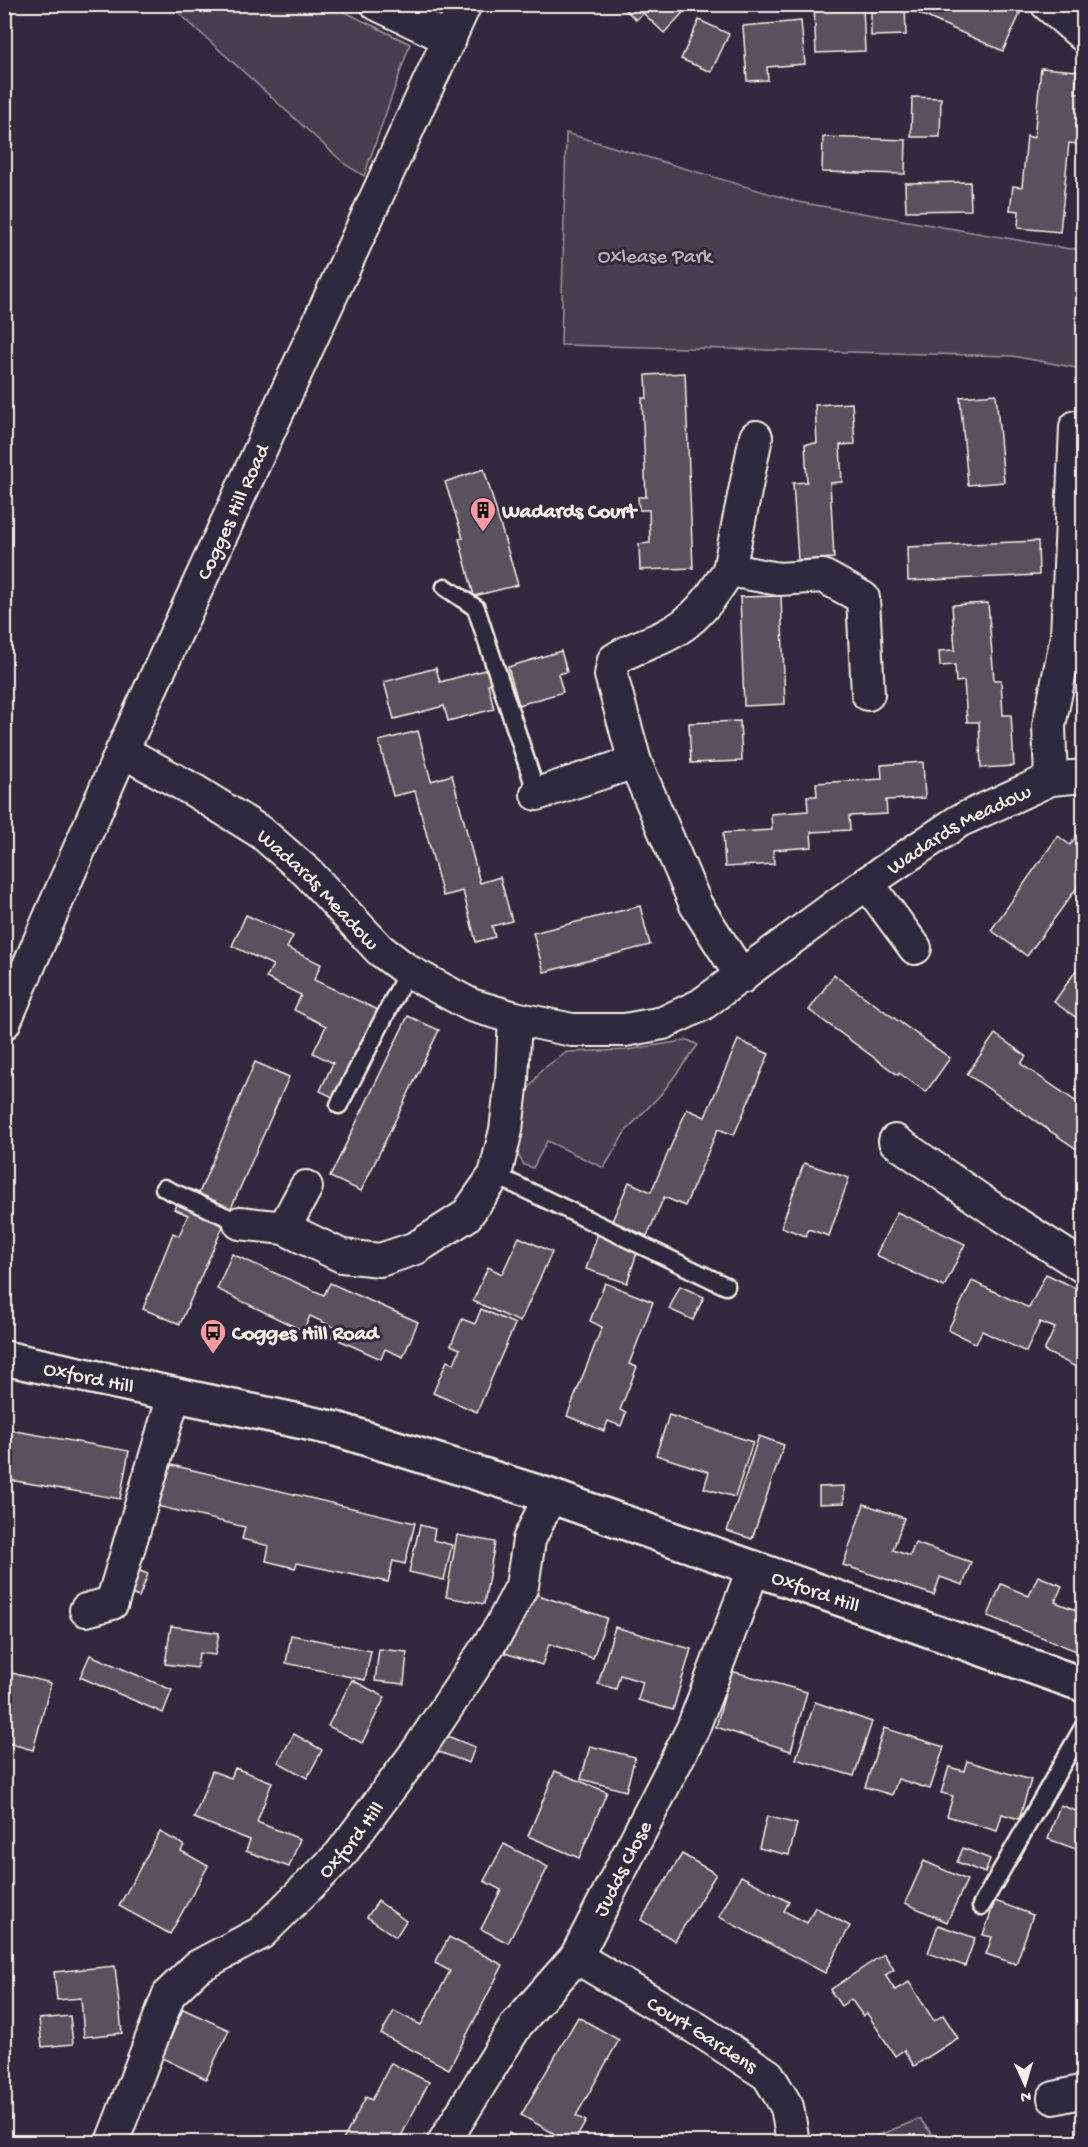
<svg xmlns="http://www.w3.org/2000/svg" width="1088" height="2147" viewBox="0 0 1088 2147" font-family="'Gochi Hand',sans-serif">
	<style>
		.green { fill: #454050; stroke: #9c989c; stroke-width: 1.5 }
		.building { fill: #56525f; stroke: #f4f1e8; stroke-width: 1.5 }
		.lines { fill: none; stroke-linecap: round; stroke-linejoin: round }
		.service-casing { stroke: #f4f1e8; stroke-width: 21 }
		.minor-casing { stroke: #f4f1e8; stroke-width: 36 }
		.secondary-casing { stroke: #f4f1e8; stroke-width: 38 }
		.service { stroke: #2f2a3d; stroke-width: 16 }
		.minor { stroke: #2f2a3d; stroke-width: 32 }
		.secondary { stroke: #2f2a3d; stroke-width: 33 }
		.labels { text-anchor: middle; stroke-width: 6; stroke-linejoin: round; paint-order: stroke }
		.park-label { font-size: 21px; fill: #b7b3b3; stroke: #2f2a3d }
		.poi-label { font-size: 21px; font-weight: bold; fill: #f4f1e8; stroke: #2f2a3d; text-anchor: start }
		.street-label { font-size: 21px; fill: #f4f1e8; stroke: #2f2a3d }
	</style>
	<rect width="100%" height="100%" fill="#2f2a3d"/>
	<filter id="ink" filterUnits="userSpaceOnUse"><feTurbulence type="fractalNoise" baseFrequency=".0167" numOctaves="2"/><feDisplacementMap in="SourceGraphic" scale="12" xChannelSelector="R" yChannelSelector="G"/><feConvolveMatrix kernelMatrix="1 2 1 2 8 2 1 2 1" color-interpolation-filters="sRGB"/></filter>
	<g filter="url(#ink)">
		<g class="green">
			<polygon points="170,5 331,5 410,44 364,176 346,165"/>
			<polygon points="566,133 798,202 1070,249 1083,248 1083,369 1012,356 561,345"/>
			<polygon points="688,1040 698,1045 662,1093 625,1132 604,1168 547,1141 533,1168 524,1165 517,1153 526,1093 541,1070 567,1052 627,1050"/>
			<polygon points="920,2119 938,2142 861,2142"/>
		</g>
		<g class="building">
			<polygon points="620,4 691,4 664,33 643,13 636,20"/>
			<polygon points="814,4 863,6 865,51 816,53"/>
			<polygon points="871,4 905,4 906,35 871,36"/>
			<polygon points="922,4 1000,4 1020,14 1003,51 918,13"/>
			<polygon points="699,20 729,34 711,72 681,59"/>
			<polygon points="801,21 805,64 767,67 768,80 747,81 743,26"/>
			<polygon points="1041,68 1077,71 1075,93 1083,93 1078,144 1069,143 1060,232 1018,228 1019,211 1010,210 1013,186 1022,187 1027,136 1034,138"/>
			<polygon points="912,97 941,98 940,137 911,137"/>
			<polygon points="823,137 906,140 905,174 822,172"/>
			<polygon points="970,182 971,210 906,211 905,183"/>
			<polygon points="685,373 693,568 640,570 639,544 650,543 649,510 639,510 638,497 646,497 642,398 647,398 646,375"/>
			<polygon points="996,394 1004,482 968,485 960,397"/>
			<polygon points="852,403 855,444 840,445 842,482 830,483 834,558 798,560 793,483 807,482 805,444 817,443 815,405"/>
			<polygon points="484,469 518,585 474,596 459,539 463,538 445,482"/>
			<polygon points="1038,541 1039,575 908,581 907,547"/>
			<polygon points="781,596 785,704 744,706 740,597"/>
			<polygon points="988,603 994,680 1001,680 1003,715 1011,715 1014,766 981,768 979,722 967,722 964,681 956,682 955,665 940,666 939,651 955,650 952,605"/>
			<polygon points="561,651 567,672 558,674 563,692 519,705 508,667"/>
			<polygon points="436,668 440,682 492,668 496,682 488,684 494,709 448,721 444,706 394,719 384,682"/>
			<polygon points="740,721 742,761 691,763 689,723"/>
			<polygon points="418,731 431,781 452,775 480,883 500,877 512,921 492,926 495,937 476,942 463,891 443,896 415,791 393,796 379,741"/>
			<polygon points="923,762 925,798 886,800 887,814 849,816 850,830 811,832 812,847 773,850 774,864 725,867 723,833 772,830 771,814 808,811 807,796 817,796 816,783 882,779 881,765"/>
			<polygon points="1084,826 1084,878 1027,956 991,930 1058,836 1070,845"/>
			<polygon points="640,906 650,945 544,972 533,933"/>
			<polygon points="246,915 293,936 287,948 321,964 314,980 378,1010 337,1099 320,1091 333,1063 313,1053 326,1026 294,1010 301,995 266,978 273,965 232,946"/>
			<polygon points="1077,969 1084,973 1084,1023 1054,1002"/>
			<polygon points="834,975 950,1058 926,1092 899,1073 898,1075 809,1010"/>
			<polygon points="408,1016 439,1030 361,1191 330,1177"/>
			<polygon points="995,1034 1026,1056 1021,1064 1084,1107 1084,1154 967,1074"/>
			<polygon points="738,1040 769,1054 734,1135 718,1129 685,1206 664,1197 647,1236 612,1221 629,1182 651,1192 687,1109 705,1117"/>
			<polygon points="255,1062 289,1077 180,1324 143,1309 173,1233 179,1236 188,1215 174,1209 184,1187 199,1193"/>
			<polygon points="804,1163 849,1178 829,1236 808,1229 806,1236 781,1227"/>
			<polygon points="897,1212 965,1244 944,1287 876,1255"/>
			<polygon points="598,1233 639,1247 627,1283 586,1269"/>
			<polygon points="519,1237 552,1252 520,1322 473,1301 488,1267 502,1274"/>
			<polygon points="232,1254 324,1295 330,1283 418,1322 403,1357 385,1349 381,1359 330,1336 334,1327 310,1316 303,1331 217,1289"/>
			<polygon points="1046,1274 1084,1292 1084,1336 1077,1350 1084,1354 1080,1369 1044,1351 1055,1328 1040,1322 1026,1352 982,1331 976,1344 948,1330 972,1281 1029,1308"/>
			<polygon points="605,1283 653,1302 629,1364 637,1367 620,1410 626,1413 621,1426 608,1421 604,1431 567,1416 602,1327 590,1321"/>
			<polygon points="680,1286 704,1297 693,1320 669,1309"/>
			<polygon points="481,1309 515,1324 477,1412 433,1393 447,1361 454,1364 460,1349 451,1345 462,1319 475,1324"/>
			<polygon points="669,1415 753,1442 735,1497 704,1488 709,1472 656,1455"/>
			<polygon points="4,1429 129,1451 120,1499 4,1479"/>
			<polygon points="759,1436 784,1445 752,1539 727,1531"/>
			<polygon points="163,1463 415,1523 405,1564 393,1561 388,1582 297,1563 295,1568 266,1561 269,1546 242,1539 245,1527 153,1505"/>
			<polygon points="844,1486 844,1503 819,1504 819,1487"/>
			<polygon points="864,1504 904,1518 893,1550 910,1556 915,1543 971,1562 963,1585 940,1577 934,1595 843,1565"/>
			<polygon points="420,1525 435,1529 433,1540 452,1545 444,1580 409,1572"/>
			<polygon points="457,1535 495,1542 484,1604 446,1597"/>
			<polygon points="132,1568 148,1574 139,1597 123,1591"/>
			<polygon points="1038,1576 1062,1586 1055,1602 1084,1613 1084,1654 988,1616 1001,1584 1029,1596"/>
			<polygon points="526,1591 607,1618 593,1658 549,1644 542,1665 505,1653"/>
			<polygon points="171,1626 219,1633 215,1655 199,1653 197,1668 165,1664"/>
			<polygon points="615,1627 691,1649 673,1710 638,1700 643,1682 620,1675 616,1689 598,1684"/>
			<polygon points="291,1635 371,1651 365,1680 286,1663"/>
			<polygon points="379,1649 407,1652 404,1684 375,1681"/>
			<polygon points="90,1655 172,1690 163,1713 80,1677"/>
			<polygon points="4,1671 51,1683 33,1750 4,1742"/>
			<polygon points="731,1671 807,1692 791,1751 716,1727"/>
			<polygon points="352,1680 385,1697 362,1743 328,1726"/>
			<polygon points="815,1702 872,1722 854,1776 796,1759"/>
			<polygon points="884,1728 944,1747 930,1789 898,1779 892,1795 865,1787"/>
			<polygon points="437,1732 475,1747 469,1763 431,1749"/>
			<polygon points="294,1734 322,1750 307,1778 278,1762"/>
			<polygon points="590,1746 635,1757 626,1791 581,1779"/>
			<polygon points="967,1761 1031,1780 1019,1819 1002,1814 997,1831 947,1816 953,1796 941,1793 949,1767 964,1771"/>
			<polygon points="235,1768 272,1782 257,1822 300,1839 289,1867 246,1851 250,1840 194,1818 212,1771 231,1778"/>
			<polygon points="555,1771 607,1792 579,1858 528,1836"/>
			<polygon points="1084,1799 1084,1852 1048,1839 1060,1805 1079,1812"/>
			<polygon points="767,1816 797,1824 789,1855 759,1848"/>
			<polygon points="160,1832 184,1845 181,1851 208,1866 170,1934 119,1906"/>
			<polygon points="504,1844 548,1867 508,1943 481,1929 501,1890 484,1881"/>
			<polygon points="963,1848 990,1859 985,1873 957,1862"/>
			<polygon points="682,1854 716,1874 675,1941 641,1920"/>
			<polygon points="924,1861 967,1880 947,1922 905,1903"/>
			<polygon points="741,1876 789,1902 784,1911 807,1923 815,1907 850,1926 825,1973 719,1917"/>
			<polygon points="378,1901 406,1921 396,1937 367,1917"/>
			<polygon points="995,1901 1033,1915 1016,1964 986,1954 992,1937 983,1935"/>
			<polygon points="938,1925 975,1938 965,1966 928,1953"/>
			<polygon points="449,1937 503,1965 449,2069 381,2034 394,2011 421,2025 450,1971 435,1963"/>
			<polygon points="884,1954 894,1970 885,1975 895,1990 909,1982 934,2021 943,2015 958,2038 914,2066 904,2050 895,2056 867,2013 863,2016 851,1999 841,2006 830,1990"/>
			<polygon points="115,1966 122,2033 84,2037 81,1998 57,2000 54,1972"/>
			<polygon points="183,2009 229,2030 206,2079 162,2058"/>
			<polygon points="70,2016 73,2044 42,2047 39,2019"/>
			<polygon points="578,2017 619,2040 576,2116 586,2121 574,2142 569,2142 521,2115"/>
			<polygon points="391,2063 429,2082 398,2142 342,2142 366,2097 372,2100"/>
			<polygon points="509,2133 524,2142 503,2142"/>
		</g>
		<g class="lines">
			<g class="service-casing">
				<g id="service">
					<polyline points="445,587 476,608 537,794"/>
					<polyline points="339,1105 408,971"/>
					<polyline points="495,1175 726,1286"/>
					<polyline points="164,1188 240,1223"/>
					<polyline points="981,1906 1084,1726"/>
				</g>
			</g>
			<g class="minor-casing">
				<g id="minor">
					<polyline points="377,4 450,39"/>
					<polyline points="1047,4 1084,36"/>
					<polyline points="729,570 756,437"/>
					<path id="s1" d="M122 751 195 791 262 833 308 873 380 950 408 971 471 1005 515 1018 572 1030H625L663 1023 701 1005 867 883 959 821 1051 779 1084 776"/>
					<polyline points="1051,779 1049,726 1067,636 1076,427"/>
					<polyline points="537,794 635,762"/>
					<polyline points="867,883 915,948"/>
					<path d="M742 977 696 905 635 762 611 675 614 660C631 648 647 645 665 636 695 622 712 597 729 570L779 579 823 576 863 598 868 694"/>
					<path id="s2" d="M4 1023 122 751 465 4"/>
					<polyline points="895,1141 993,1209 1084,1267"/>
					<polyline points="240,1223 284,1228 342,1256 380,1260 416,1248 466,1216 495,1175 506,1130 512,1079 515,1018"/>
					<polyline points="284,1228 306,1187"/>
					<polyline points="86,1610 112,1603 174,1395"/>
					<path id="s3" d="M576 1957 696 2028 768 2075 787 2107 793 2142"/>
					<polyline points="1054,2098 1084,2091"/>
					<path id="s4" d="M112 2142 169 1994 197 1967 261 1933 340 1855 419 1749 500 1628 522 1586 529 1540 550 1496"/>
					<path id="s5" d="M444 2142 517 2024 576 1957 693 1728 754 1567"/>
				</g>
			</g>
			<g class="secondary-casing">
				<g id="secondary">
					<path id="s6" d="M4 1358 336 1429 550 1496 1084 1685"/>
				</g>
			</g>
			<use href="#service" class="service"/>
			<use href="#minor" class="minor"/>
			<use href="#secondary" class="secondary"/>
		</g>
	</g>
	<defs>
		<g id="building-pin" transform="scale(1.35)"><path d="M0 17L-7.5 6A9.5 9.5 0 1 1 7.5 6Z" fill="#ff9aa2" stroke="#2f2a3d"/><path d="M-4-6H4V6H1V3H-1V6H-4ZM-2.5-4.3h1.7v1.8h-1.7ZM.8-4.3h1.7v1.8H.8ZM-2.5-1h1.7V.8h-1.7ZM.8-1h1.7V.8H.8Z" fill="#111"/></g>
		<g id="bus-pin" transform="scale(1.35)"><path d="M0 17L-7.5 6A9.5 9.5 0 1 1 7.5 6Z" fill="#ff9aa2" stroke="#2f2a3d"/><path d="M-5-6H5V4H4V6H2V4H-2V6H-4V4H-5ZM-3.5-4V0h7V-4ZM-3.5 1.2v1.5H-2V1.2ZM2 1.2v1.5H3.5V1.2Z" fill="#111"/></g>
	</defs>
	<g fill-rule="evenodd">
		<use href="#building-pin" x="483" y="510"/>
		<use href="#bus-pin" x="213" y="1332"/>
	</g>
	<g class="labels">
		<g class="park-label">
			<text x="655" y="262">Oxlease Park</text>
		</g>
		<g class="poi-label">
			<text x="502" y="517">Wadards Court</text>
			<text x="232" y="1339">Cogges Hill Road</text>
		</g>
		<g class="street-label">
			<text dy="7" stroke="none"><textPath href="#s2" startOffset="560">Cogges Hill Road</textPath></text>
			<text dy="7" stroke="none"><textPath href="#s1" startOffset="986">Wadards Meadow</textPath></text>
			<text dy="7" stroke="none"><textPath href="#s1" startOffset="242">Wadards Meadow</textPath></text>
			<text dy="7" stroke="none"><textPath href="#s6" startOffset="87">Oxford Hill</textPath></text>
			<text dy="7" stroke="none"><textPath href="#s6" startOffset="846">Oxford Hill</textPath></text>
			<text dy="7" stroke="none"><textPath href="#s4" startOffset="400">Oxford Hill</textPath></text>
			<text dy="7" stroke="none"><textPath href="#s5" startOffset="328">Judds Close</textPath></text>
			<text dy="7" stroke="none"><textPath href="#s3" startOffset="148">Court Gardens</textPath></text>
		</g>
	</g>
	<rect width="1088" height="2147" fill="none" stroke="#2f2a3d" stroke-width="24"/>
	<rect x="12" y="12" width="1064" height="2123" fill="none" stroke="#f4f1e8" stroke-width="2" filter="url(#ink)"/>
	<g transform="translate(1025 2084) rotate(176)" stroke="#2f2a3d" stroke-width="4.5" paint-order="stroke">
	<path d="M0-4.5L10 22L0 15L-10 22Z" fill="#f4f1e8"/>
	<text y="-9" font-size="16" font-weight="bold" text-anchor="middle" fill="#f4f1e8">N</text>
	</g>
</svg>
